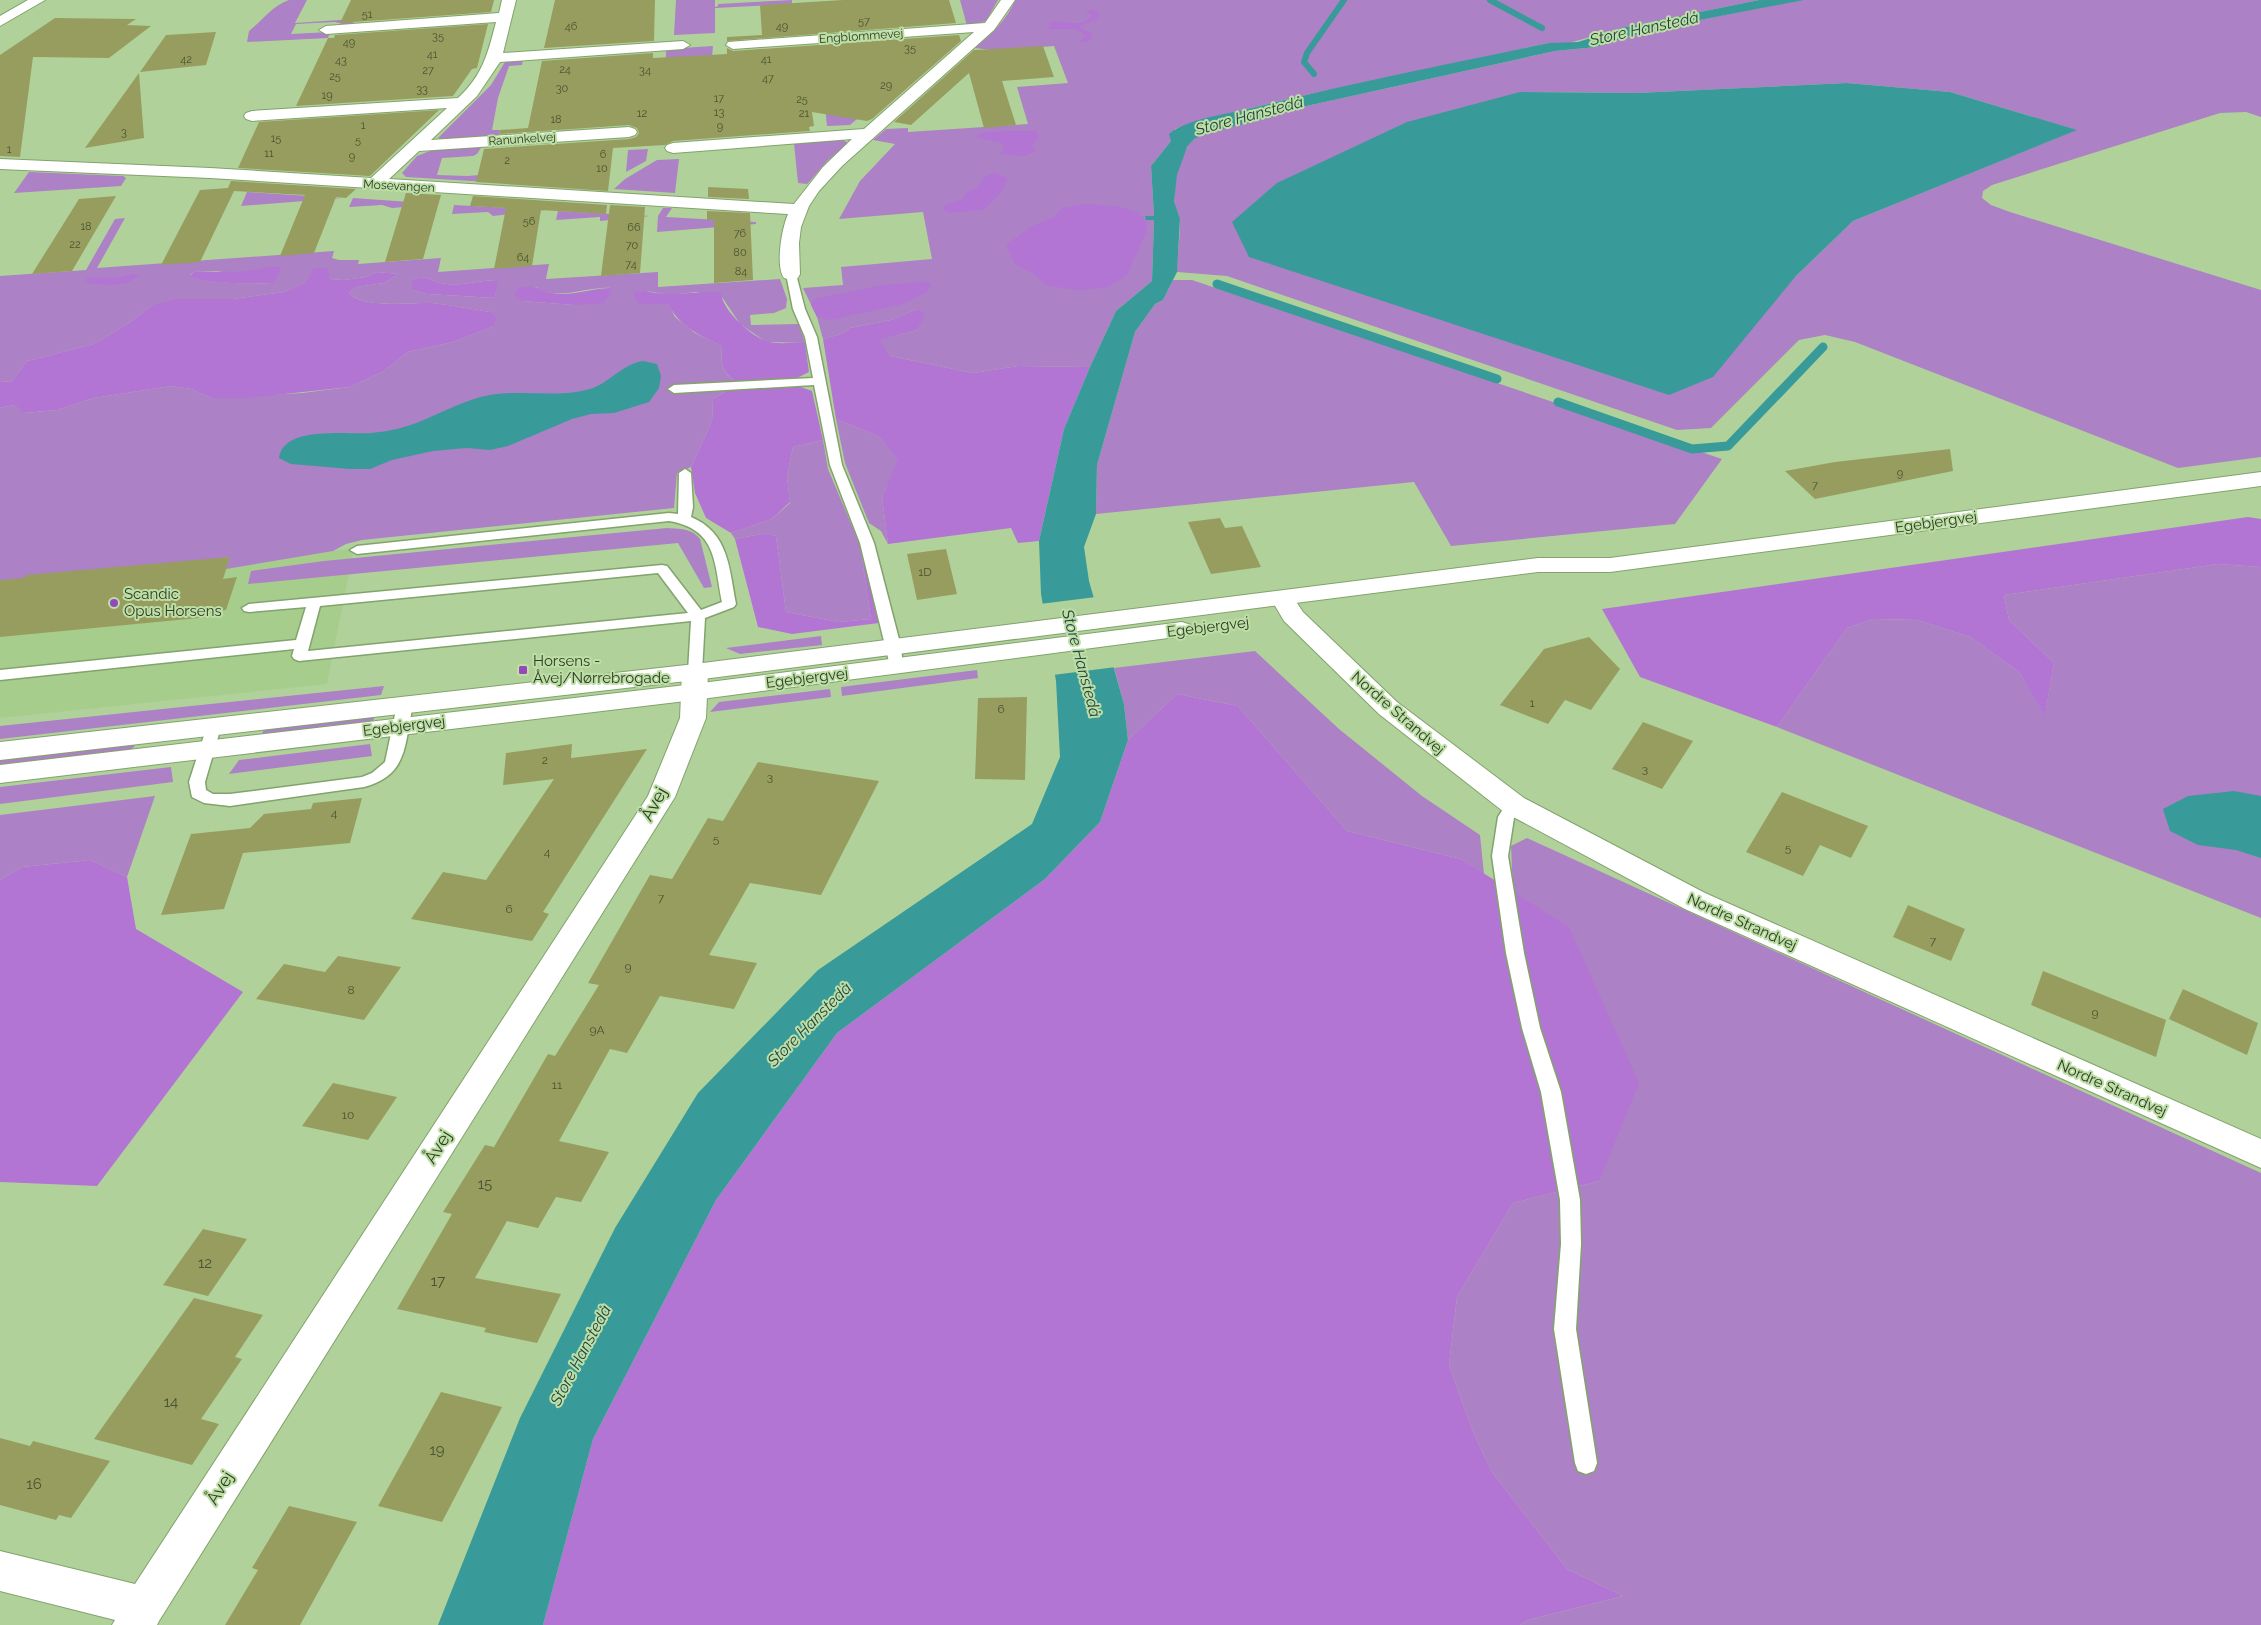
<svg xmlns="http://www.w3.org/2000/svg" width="2261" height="1625" viewBox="0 0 2261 1625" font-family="Raleway,sans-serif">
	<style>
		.built { fill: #a7cd8d }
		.green { fill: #ad81c5; fill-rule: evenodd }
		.forest { fill: #b375d4 }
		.water { fill: #389b99 }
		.pier { fill: #b0d29a }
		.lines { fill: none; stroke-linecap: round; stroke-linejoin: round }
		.stream-far1 { stroke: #389b99; stroke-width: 6 }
		.stream { stroke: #389b99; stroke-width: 9 }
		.building { fill: #979d5e }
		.lane-casing { stroke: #82a36c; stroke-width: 3 }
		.street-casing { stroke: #82a36c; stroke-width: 2 }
		.secondary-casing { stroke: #82a36c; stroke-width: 2 }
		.lane { fill: #fff; fill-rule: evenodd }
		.street { fill: #fff; fill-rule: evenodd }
		.secondary { fill: #fff; fill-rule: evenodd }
		.poi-dot { fill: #9548b9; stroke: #bddfa6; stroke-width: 2 }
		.labels { text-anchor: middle; stroke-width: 4; stroke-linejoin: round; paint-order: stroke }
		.far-number-label { font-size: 11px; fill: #485433 }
		.far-street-label { font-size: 12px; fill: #2e3c25; stroke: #bddfa6 }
		.number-label { font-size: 12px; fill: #485433 }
		.street-label { font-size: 15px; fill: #2e3c25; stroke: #bddfa6 }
		.poi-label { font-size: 15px; fill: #2e3c25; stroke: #bddfa6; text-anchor: start }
		.near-number-label { font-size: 15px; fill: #485433 }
		.water-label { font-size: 16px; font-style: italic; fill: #244241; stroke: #bddfa6 }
		.near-street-label { font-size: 18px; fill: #2e3c25; stroke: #bddfa6 }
	</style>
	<rect width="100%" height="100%" fill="#b0d29a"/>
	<polygon class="built" points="354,549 327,684 0,718 0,556 320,551"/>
	<g class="green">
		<path d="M289 0H307L295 23 355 19 353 23 346 25 335 22 296 24 291 34 330 32 328 38 247 42 249 31C263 20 272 6 289 0Z"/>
		<polygon points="676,0 715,0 715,7 718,6 718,4 792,0 792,4 715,8 715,33 674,35"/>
		<polygon points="960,0 998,0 986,21 967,26"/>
		<path d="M1015 0H1759L1622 28 1569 43H1549L1288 99 1191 123 1175 129 1171 141 1151 166 1154 216H1146L1154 220 1152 281 1116 311 1090 367 1018 366 973 373 890 356 879 340 917 330V309L891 320 850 328 841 334 823 339 817 317 803 288 843 285 841 267 932 259 923 212 839 219 860 181 895 144 873 140 886 129 908 128V132L1028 124 1017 87 1068 83 1054 46C1029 48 1001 52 975 48 991 34 1007 20 1015 0Z"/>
		<path d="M1801 0H2261V117L2246 112 2220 113 1992 185 1983 191 1982 198 1991 205 2010 212 2261 290V457L2178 468 1855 342 1825 335 1799 340 1711 428 1677 430 1227 276 1177 272C1177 255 1180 240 1180 222 1180 215 1175 208 1174 200 1173 184 1181 149 1194 139 1208 128 1252 122 1271 117L1275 113 1555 51 1596 47 1653 29ZM1847 83 1950 92 2076 130 1853 221 1795 277 1520 92 1637 93Z"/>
		<polygon points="713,46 712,57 665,94 666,49"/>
		<polygon points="523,59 522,65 509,66 498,98 492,130 500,130 498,137 447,140 438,138 491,85 505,62"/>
		<polygon points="825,106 857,119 850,125 827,126"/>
		<polygon points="843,140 848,143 827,161 810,181 807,184 798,183 794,143"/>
		<polygon points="482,146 477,154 473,156 442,158 437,175 467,176 519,172 504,183 406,177 402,173 417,156 435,149"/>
		<polygon points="648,149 646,161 626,172 628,150"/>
		<polygon points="679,159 675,193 614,189 625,179 657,160"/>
		<polygon points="29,172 123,176 126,178 121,186 14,193"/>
		<polygon points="247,192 342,198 241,206"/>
		<polygon points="353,198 438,204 392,208 382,205 349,207"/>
		<polygon points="454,205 546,210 493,216 488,212 452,214"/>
		<polygon points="663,208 672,208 666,217 756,222 756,224 657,232 658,216"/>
		<polygon points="558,211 650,216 600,221 600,217 556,220"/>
		<path d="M125 218 97 268 334 251 332 258 339 260H359L358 264 441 258 438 272 549 264 546 279 658 272V287L780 279 787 299 786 308 774 313 750 315 751 325 799 324 805 343 766 342 740 324 722 297 696 292 670 295 646 291 668 303 675 317 695 333 722 346C721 364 720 370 735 381L695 383 692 393 728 390 713 399 712 421 691 467 677 473 674 508 362 540 346 544 333 551 226 569 230 557 22 582 0 580V408L14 405 25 413 57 410 94 398 171 386 191 389 211 398 302 393 350 387 384 371 408 352 453 342 492 327 490 312C471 309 451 305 432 303 411 302 364 309 349 293L356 287 384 283 399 274 377 272 366 277 344 280 330 279 327 273 284 292 233 299 152 305 129 323 94 344 27 361 11 382 0 381V276L86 270 115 219ZM217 271 228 273 253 271 273 284C246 282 215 286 190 275L194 272ZM420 277C429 277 436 283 446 284 463 286 480 280 497 280L495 298 427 294 412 290V280ZM536 287C561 302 586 286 611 288L574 305 522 301Z"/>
		<polygon points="1173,280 1192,280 1722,459 1675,524 1451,546 1414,482 1096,514 1097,465 1135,332 1155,304 1163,300"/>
		<polygon points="836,419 878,436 899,459 882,497 888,544 881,531 869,523 845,463"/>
		<polygon points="823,440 828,469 860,545 871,619 839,622 786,612 776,536 766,533 735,539 731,533 772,519 790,503 787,476 793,447"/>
		<path d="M667 528C679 529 692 528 700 539L712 587 704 588 678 543 248 584 251 571 324 561Z"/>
		<polygon points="2218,564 2261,567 2261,918 1777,727 1847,628 1873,619 1917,620 1970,637 2019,672 2045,715 2054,663 2009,620 2004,595"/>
		<polygon points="821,636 822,645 740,654 726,648"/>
		<polygon points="1255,651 1339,729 1422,796 1480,835 1484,874 1461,859 1347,831 1238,706 1177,694 1128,740 1124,704 1114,668"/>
		<polygon points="977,670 978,678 842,696 841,687"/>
		<polygon points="384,686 381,695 0,739 0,726"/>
		<polygon points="830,689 831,697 710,712 719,702"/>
		<polygon points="371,716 374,718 373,721 369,724 265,735 262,733 266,727"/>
		<polygon points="132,744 135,746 128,752 0,766 0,758"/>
		<polygon points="370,744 372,756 229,774 239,760"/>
		<polygon points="171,767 173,782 0,804 0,787"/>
		<polygon points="155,796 127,877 90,860 22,867 0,880 0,815"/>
		<polygon points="1527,838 2261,1173 2261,1625 1520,1625 1528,1620 1623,1596 1567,1569 1492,1472 1473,1432 1449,1365 1457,1297 1513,1203 1599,1181 1513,892 1511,846"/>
	</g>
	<g class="forest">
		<path d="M1085 10H1093L1098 12 1099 16 1096 20 1079 27 1090 33 1092 37 1089 41 1079 42 1085 36 1083 33 1074 29H1047L1050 25 1049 22C1061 19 1083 30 1092 15Z"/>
		<polygon points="1009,131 1037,131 1039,138 1032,145 1036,151 1025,156 1000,154 1004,149 1002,143 978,138 975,136 987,132"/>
		<polygon points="995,173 1007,178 1003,190 985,209 950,213 944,210 945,205 962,199 966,193 977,187 987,175"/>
		<polygon points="1084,204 1121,207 1137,212 1145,219 1147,230 1127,275 1106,288 1074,290 1046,285 1034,274 1015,264 1006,245 1032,226 1052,218 1062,208"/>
		<path d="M269 267H280L281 269 273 284C246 282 215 286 190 276L194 272C220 271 244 274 269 267Z"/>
		<path d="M314 268H327L330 279 344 280 366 277 377 272 399 274 384 283 356 287 349 293C363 309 412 302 432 303 451 305 471 309 490 312L497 318 492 327 453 342 408 352 384 371 350 387 247 398H211L191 389 171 386 94 398 57 410 24 413 14 405 0 408V381L11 382 27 361 94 344 129 323 152 305 179 299H233L284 292 306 282Z"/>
		<path d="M131 274H140C136 277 131 282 126 283 117 286 93 285 85 282L87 278C103 277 115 280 131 274Z"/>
		<path d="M420 277C429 277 436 283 446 284 463 286 480 280 498 280L495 298 427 294 412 290V280Z"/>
		<polygon points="923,282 931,283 928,291 903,304 830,320 817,317 811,305 814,299 884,285"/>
		<path d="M518 287C524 287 532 286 538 288 547 292 554 294 564 294 581 293 595 288 611 288L609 296 603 303 574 305 522 301 515 295Z"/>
		<path d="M646 291C672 298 695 290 721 293 723 311 750 335 766 341 776 345 794 342 805 343L809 372 797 378 735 381C720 369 721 364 722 346 699 335 680 327 668 304H639L634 297V292Z"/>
		<polygon points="917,309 925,314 917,330 880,340 890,356 973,373 1018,366 1090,367 1064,429 1039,541 1018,543 1011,528 888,544 882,497 898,459 878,436 836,419 823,339 841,334 850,328 891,320"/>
		<polygon points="798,386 812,391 823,440 793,447 787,476 790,502 772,519 731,533 706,518 695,493 691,467 712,421 713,399 728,390"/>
		<polygon points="2248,517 2261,519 2261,567 2218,564 2004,595 2009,620 2054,663 2045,716 2019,672 1970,637 1917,620 1873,619 1847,628 1777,727 1640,677 1602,609"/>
		<polygon points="766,533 776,536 786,612 839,622 871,619 860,545 879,623 792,634 758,627 735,539"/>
		<polygon points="1177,694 1238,706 1347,831 1461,859 1569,927 1639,1083 1599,1181 1513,1203 1457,1297 1449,1365 1473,1432 1492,1472 1567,1569 1623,1596 1528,1620 1520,1625 543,1625 593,1439 716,1200 837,1033 1045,879 1100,822 1128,740"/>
		<polygon points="90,860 127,877 136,929 243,992 97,1186 0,1182 0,880 22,867"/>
	</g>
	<g class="water">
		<path d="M1759 0H1804L1653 29 1596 47 1555 51 1275 113 1272 117 1206 133 1194 139 1187 147 1177 175 1174 201 1180 219 1177 272 1163 300 1155 304 1135 332 1097 465 1096 514 1084 547 1089 581 1124 704 1128 740 1100 822 1045 879 837 1033 716 1200 593 1439 543 1625H438L520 1418 615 1228 698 1093 818 970 1032 824 1060 757 1056 681 1041 594 1039 541 1064 429 1090 367 1116 311 1152 281 1154 220H1146L1145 216H1154L1151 166 1171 141 1169 134C1187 119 1226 114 1248 109 1348 84 1449 64 1549 43L1578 42 1622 28Z"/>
		<polygon points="1847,83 1950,92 2077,130 1853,221 1795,277 1713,377 1669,395 1249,257 1232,222 1277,183 1407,122 1520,92 1637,93"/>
		<path d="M643 361 657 364 661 376 659 388 649 402 614 413 591 414 572 419 508 446 490 450 467 448 433 451 392 460 370 469H350L291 464 279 458C283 425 348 435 371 433 379 432 389 431 397 429 430 421 457 401 490 395 524 389 560 399 593 388 611 381 623 364 643 361Z"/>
		<polygon points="2234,791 2261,796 2261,858 2236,850 2198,845 2170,831 2163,809 2188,796"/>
	</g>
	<polygon class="pier" points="1096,597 1116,667 1053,675 1040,604"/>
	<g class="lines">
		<g class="stream-far1">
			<polyline points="1490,0 1542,28"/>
			<polyline points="1314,74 1304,62 1307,53 1344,0"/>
		</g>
		<g class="stream">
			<polyline points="1217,284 1497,379"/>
			<polyline points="1558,402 1692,449 1728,446 1823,347"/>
		</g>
	</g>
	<g class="building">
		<polygon points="351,0 494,0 491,12 340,23"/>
		<polygon points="555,0 655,0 654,41 544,48"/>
		<polygon points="843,0 949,0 956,23 727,41 727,37 762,35 760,5"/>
		<polygon points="55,18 136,19 127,25 151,26 109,58 33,57 20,157 0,156 0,55"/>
		<polygon points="488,24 477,68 472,69 453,96 296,106 328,38 334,38 335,35"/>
		<polygon points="216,32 206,65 140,72 166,35"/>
		<polygon points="959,35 961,41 872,119 867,121 812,112 814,126 809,127 810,131 673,141 665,145 613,148 608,191 476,182 484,149 629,139 636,137 639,133 637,128 629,125 499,134 500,130 528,128 542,61 653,53 653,58 727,54 727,48 733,51"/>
		<polygon points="1043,46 1054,77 1002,81 1016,125 984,128 969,73 911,125 894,122 974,50"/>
		<polygon points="139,73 144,138 85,148"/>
		<polygon points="439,110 370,176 238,168 259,122"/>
		<polygon points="231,181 356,189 346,198 336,197 314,253 280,256 305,195 234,191 200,262 161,265 200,190 228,188"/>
		<polygon points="708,187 748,189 749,199 708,197"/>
		<polygon points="406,193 441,195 423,259 385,262"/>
		<polygon points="116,196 72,271 32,274 79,199"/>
		<polygon points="473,196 607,205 606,214 541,210 532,266 494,269 506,208 470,206"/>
		<polygon points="610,205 645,207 640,273 601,276"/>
		<polygon points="707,211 750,213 753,280 714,283 714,220 707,220"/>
		<polygon points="1950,449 1953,471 1815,499 1785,471 1835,462"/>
		<polygon points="1220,518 1225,528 1242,526 1261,567 1211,574 1188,522"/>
		<polygon points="946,549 957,594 917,600 907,554"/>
		<polygon points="230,557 223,579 237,577 226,610 211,612 209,617 0,637 0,580 24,578 26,575"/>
		<polygon points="1589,637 1620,669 1591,710 1565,700 1548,724 1500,705 1544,649"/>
		<polygon points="1027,697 1025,780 975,779 978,698"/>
		<polygon points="1643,722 1693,741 1662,789 1612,769"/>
		<polygon points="572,744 571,758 647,749 543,912 549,914 532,941 411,919 443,872 486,880 554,779 503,785 506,753"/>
		<polygon points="758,762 879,781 821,895 750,883 709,955 757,963 734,1009 660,996 627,1053 610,1049 559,1141 609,1152 581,1202 556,1197 538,1228 507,1221 475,1278 561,1294 537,1343 484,1332 486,1328 397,1309 452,1214 443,1212 485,1145 494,1147 548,1054 555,1056 599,985 588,983 650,875 672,879 708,818 723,821"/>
		<polygon points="1782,792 1868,826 1851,858 1820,845 1803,876 1746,852"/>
		<polygon points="362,798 350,843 243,853 224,909 161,915 191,834 250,828 264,814 311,809 313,803"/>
		<polygon points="1908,905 1965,929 1951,961 1893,937"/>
		<polygon points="338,956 401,967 364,1020 256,999 284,964 325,972"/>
		<polygon points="2043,971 2166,1020 2156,1057 2031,1005"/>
		<polygon points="2183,989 2258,1023 2247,1055 2169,1019"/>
		<polygon points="333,1083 397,1097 368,1140 302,1126"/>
		<polygon points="203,1229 247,1239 208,1296 163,1285"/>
		<polygon points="194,1298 263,1315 235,1357 242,1359 201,1419 219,1424 192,1465 94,1439"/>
		<polygon points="441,1392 502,1407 442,1522 378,1506"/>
		<polygon points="0,1438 30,1446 33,1441 110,1461 71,1518 59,1515 56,1520 0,1505"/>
		<polygon points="289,1506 357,1522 300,1625 225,1625 258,1570 252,1568"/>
	</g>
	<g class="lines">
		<g class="lane-casing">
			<g id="lane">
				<polygon points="791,271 796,274 805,309 817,337 842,465 874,543 901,647 903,667 901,670 891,670 860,543 830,465 814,385 674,393 668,389 674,385 813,378 805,337 793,309 786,274"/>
				<path d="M685 469 691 473 693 507 691 517C729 533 729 568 736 604L734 607 705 618 702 672 700 675H690L688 672 691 621 299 661 294 659 292 656 294 649 0 680V670L296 640 306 607 249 612 244 611 242 608 249 604 662 565 667 566 701 610 722 602C714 562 717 529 669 521L357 554 350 550 357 546 669 513 678 514 679 473ZM658 573 688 613 308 651 320 606Z"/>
				<path d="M405 700 410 702 413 705C404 744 409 775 364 787L230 806 204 803 192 797 189 782 208 723H218L221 727 205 782 206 790 213 794H230L362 777 372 773 385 762 397 705 400 702Z"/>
				<polygon points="1514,799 1520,801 1522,805 1514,818 1508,856 1524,953 1540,1028 1561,1092 1580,1200 1581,1244 1576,1329 1597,1463 1594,1471 1586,1474 1578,1471 1575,1463 1554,1329 1561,1244 1560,1200 1541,1092 1522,1028 1506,953 1492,856 1498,817 1508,801"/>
			</g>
		</g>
		<g class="street-casing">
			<g id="street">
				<polygon points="28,0 45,0 0,26 0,16"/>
				<path d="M502 0H516L503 53 683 41 690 45 683 49 500 62 477 96 431 140 629 127 635 129 637 132 635 135 629 137 419 151 389 179 794 204 823 167 852 139 673 153 667 151 665 148 667 145 673 143 864 129 974 32 733 49 726 45 728 42 985 23 1001 0H1015L994 30 842 166 819 191 809 206 801 227 799 243 800 274 798 278 791 280 784 278C775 265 782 228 788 214L210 178 0 169V159L210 168 371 178 447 108 252 121 246 119 244 116 246 113 252 111 458 98C483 75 488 53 496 22L326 34 319 30 326 26 499 13Z"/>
				<polygon points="1283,592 1291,594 1303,612 1397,702 1524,798 1705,893 2261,1139 2261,1168 1685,909 1504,812 1379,714 1284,621 1271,599 1275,594"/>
				<polygon points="695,664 704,666 708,672 706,718 675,797 159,1621 157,1625 112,1625 115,1620 0,1591 0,1551 135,1584 648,796 680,718 682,672 686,666"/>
			</g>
		</g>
		<g class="secondary-casing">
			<g id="secondary">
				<polygon points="2261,472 2261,486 1610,572 1538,572 695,680 0,760 0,742 695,664 1538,558 1610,558"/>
				<polygon points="1182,622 1191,625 1194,630 1191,635 694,700 0,783 0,765 694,684"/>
			</g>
		</g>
		<use href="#lane" class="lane"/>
		<use href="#street" class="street"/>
		<use href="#secondary" class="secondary"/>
	</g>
	<g class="poi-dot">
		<circle cx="114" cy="603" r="5"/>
		<rect x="518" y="665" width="10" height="10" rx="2.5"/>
	</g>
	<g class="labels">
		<g class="far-number-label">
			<text x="367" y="18">51</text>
			<text x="864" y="25">57</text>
			<text x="571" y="30">46</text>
			<text x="782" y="30">49</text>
			<text x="438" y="40">35</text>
			<text x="349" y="46">49</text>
			<text x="910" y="52">35</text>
			<text x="432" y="58">41</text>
			<text x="186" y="63">42</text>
			<text x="766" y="63">41</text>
			<text x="341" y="64">43</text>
			<text x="565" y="73">24</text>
			<text x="428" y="74">27</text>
			<text x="645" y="74">34</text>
			<text x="335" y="80">25</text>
			<text x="768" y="82">47</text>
			<text x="886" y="89">29</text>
			<text x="562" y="92">30</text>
			<text x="422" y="93">33</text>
			<text x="327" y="99">19</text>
			<text x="719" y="102">17</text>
			<text x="802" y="103">25</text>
			<text x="719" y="116">13</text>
			<text x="642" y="117">12</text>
			<text x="804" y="117">21</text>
			<text x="556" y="123">18</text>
			<text x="363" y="129">1</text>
			<text x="720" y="130">9</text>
			<text x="124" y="136">3</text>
			<text x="276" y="142">15</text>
			<text x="358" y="144">5</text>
			<text x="9" y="153">1</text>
			<text x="269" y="157">11</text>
			<text x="603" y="158">6</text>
			<text x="352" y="160">9</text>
			<text x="507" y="164">2</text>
			<text x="602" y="172">10</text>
			<text x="529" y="225">56</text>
			<text x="86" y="230">18</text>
			<text x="634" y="231">66</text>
			<text x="740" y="237">76</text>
			<text x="75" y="248">22</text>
			<text x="632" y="249">70</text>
			<text x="740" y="256">80</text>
			<text x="523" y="261">64</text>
			<text x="631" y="268">74</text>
			<text x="741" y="275">84</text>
			<text x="1900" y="477">9</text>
			<text x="1815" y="489">7</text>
		</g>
		<g class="far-street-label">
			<text transform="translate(861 36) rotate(-4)" y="4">Engblommevej</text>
			<text transform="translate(522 139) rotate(-4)" y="4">Ranunkelvej</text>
			<text transform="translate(399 186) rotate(3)" y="4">Mosevangen</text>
		</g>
		<g class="number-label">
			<text x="925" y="576">1D</text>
			<text x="1532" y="707">1</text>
			<text x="1001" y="713">6</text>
			<text x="545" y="764">2</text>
			<text x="1645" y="773">3</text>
			<text x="770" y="781">3</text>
			<text x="334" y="817">4</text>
			<text x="716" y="843">5</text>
			<text x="1788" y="852">5</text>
			<text x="547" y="856">4</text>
			<text x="661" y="902">7</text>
			<text x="509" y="913">6</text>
			<text x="1933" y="945">7</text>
			<text x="628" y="971">9</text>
			<text x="351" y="994">8</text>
			<text x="2095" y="1017">9</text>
			<text x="597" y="1034">9A</text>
			<text x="557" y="1089">11</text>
			<text x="348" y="1119">10</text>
		</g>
		<g class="street-label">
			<text transform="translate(1936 522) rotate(-8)" y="5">Egebjergvej</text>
			<text transform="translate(1208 627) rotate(-7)" y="5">Egebjergvej</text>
			<text transform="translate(807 678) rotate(-7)" y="5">Egebjergvej</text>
			<text transform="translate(1398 713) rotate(41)" y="5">Nordre Strandvej</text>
			<text transform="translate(404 726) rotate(-7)" y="5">Egebjergvej</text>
			<text transform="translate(1742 922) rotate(24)" y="5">Nordre Strandvej</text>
			<text transform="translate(2112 1088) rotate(24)" y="5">Nordre Strandvej</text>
		</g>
		<g class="poi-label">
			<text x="124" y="599">Scandic<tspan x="124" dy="17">Opus Horsens</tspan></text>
			<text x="533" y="666">Horsens -<tspan x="533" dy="17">Åvej/Nørrebrogade</tspan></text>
		</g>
		<g class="near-number-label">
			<text x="485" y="1189">15</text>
			<text x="205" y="1268">12</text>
			<text x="438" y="1286">17</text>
			<text x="171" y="1407">14</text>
			<text x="437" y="1455">19</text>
			<text x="34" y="1489">16</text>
		</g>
		<g class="water-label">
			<text transform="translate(1644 28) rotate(-12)" y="6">Store Hanstedå</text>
			<text transform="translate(1249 115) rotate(-15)" y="6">Store Hanstedå</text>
			<text transform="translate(1082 663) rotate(75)" y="6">Store Hanstedå</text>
			<text transform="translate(809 1024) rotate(-45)" y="6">Store Hanstedå</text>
			<text transform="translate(580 1355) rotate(-62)" y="6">Store Hanstedå</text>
		</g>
		<g class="near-street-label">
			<text transform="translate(654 804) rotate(-61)" y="6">Åvej</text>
			<text transform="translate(438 1147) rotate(-58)" y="6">Åvej</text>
			<text transform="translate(220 1488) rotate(-58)" y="6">Åvej</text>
		</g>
	</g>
</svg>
